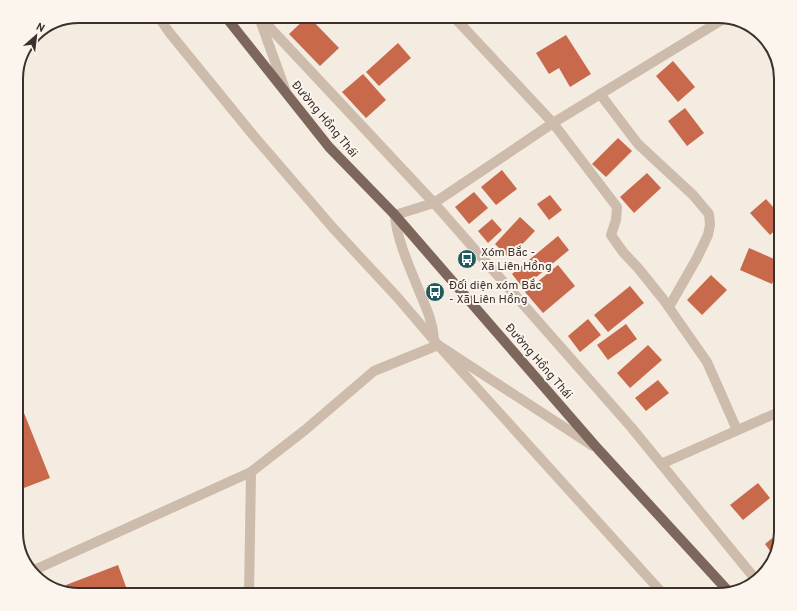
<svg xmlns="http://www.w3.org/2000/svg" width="797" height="611" viewBox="0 0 797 611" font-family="Overpass,sans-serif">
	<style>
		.building { fill: #c8694b }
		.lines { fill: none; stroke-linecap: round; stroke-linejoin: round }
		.minor { stroke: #cdbbac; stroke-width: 10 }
		.primary { stroke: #7d675c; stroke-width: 10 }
		.labels { text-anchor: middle; stroke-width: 4; stroke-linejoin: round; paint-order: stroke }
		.street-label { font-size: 12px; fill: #3b302b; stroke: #fbf5ee }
		.poi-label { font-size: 12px; fill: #3b302b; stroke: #fbf5ee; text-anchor: start }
		.rim { fill: none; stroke: #3b302b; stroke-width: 2 }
	</style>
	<rect width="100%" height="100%" fill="#f4ebe1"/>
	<g class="building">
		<polygon points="308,16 339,48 320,66 289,34"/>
		<polygon points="313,16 328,16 316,22"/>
		<polygon points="566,35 591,74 570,87 559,68 549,74 536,53"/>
		<polygon points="398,43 411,58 379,86 366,72"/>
		<polygon points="673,61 695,87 678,102 656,76"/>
		<polygon points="363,74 386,100 366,118 342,92"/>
		<polygon points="685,108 704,133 687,146 668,121"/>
		<polygon points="618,138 632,151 606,177 592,164"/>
		<polygon points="502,170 517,189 496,205 481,187"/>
		<polygon points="647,173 661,188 634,213 620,197"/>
		<polygon points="474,192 488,208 469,224 455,207"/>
		<polygon points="550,195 562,210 549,220 537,204"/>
		<polygon points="766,199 781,216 781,225 770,235 750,213"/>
		<polygon points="520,217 535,231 509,258 495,244"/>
		<polygon points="492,219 502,230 488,243 478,231"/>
		<polygon points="558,236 569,250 523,288 512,274"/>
		<polygon points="749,248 781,262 772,284 740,270"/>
		<polygon points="558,265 575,286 543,313 525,292"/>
		<polygon points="711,275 727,290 702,315 687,300"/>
		<polygon points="630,286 644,303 608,332 594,315"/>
		<polygon points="588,319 601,335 580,352 568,336"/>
		<polygon points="626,324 637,339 608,360 597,345"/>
		<polygon points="648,345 662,360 630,388 617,373"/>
		<polygon points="658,380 669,393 646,411 635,398"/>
		<polygon points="22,408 50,478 16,491 16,410"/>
		<polygon points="758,483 770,498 743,520 730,505"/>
		<polygon points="781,531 781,532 773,555 765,544"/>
		<polygon points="118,565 129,595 79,595 68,591 66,585"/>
	</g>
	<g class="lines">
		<g class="minor">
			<polyline points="158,16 169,32 253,135 333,228 398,298 438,345 593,446"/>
			<polyline points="259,16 434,203 631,427 756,580"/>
			<polyline points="453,16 553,123 617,207 616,220 611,235 623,252 638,268 663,299 707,362 737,430"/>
			<polyline points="260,20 285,89"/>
			<polyline points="600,94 638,144 693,195 709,214 710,225 708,235 697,258 669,307"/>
			<path d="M434 339C433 324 428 312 422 298 413 275 396 239 395 215L434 203 553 123 725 18"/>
			<polyline points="661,464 781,411"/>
			<polyline points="32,571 251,472"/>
			<polyline points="249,595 251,472 305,430 374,371 438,345 664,595"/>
		</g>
		<polyline class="primary" points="225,16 329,147 395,215 598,449 729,592"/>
	</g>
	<defs>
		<g id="bus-disc" transform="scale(1)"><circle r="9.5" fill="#1f5a5e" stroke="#fbf5ee"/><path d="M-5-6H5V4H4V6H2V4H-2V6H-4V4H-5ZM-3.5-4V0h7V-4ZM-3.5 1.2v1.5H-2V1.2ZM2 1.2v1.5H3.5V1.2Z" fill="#fff"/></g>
	</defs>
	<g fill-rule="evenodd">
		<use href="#bus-disc" x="467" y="259"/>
		<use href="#bus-disc" x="435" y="292"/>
	</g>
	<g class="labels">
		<g class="street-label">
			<text transform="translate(325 119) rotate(50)" y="4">Đường Hồng Thái</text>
			<text transform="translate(539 361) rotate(49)" y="4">Đường Hồng Thái</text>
		</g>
		<g class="poi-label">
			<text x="481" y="256">Xóm Bắc -<tspan x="481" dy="14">Xã Liên Hồng</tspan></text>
			<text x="449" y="289">Đối diện xóm Bắc<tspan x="449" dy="14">- Xã Liên Hồng</tspan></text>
		</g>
	</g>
	<path d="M0 0H797V611H0ZM79 23H718A56 56 0 0 1 774 79V532A56 56 0 0 1 718 588H79A56 56 0 0 1 23 532V79A56 56 0 0 1 79 23Z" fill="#fbf5ee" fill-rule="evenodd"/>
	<path class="rim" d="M79 23H718A56 56 0 0 1 774 79V532A56 56 0 0 1 718 588H79A56 56 0 0 1 23 532V79A56 56 0 0 1 79 23Z"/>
	<g transform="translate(36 36) rotate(28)" stroke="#fbf5ee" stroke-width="3" paint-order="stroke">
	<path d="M0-3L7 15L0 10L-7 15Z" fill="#3b302b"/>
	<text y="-6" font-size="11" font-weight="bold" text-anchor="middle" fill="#3b302b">N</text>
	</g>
</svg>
